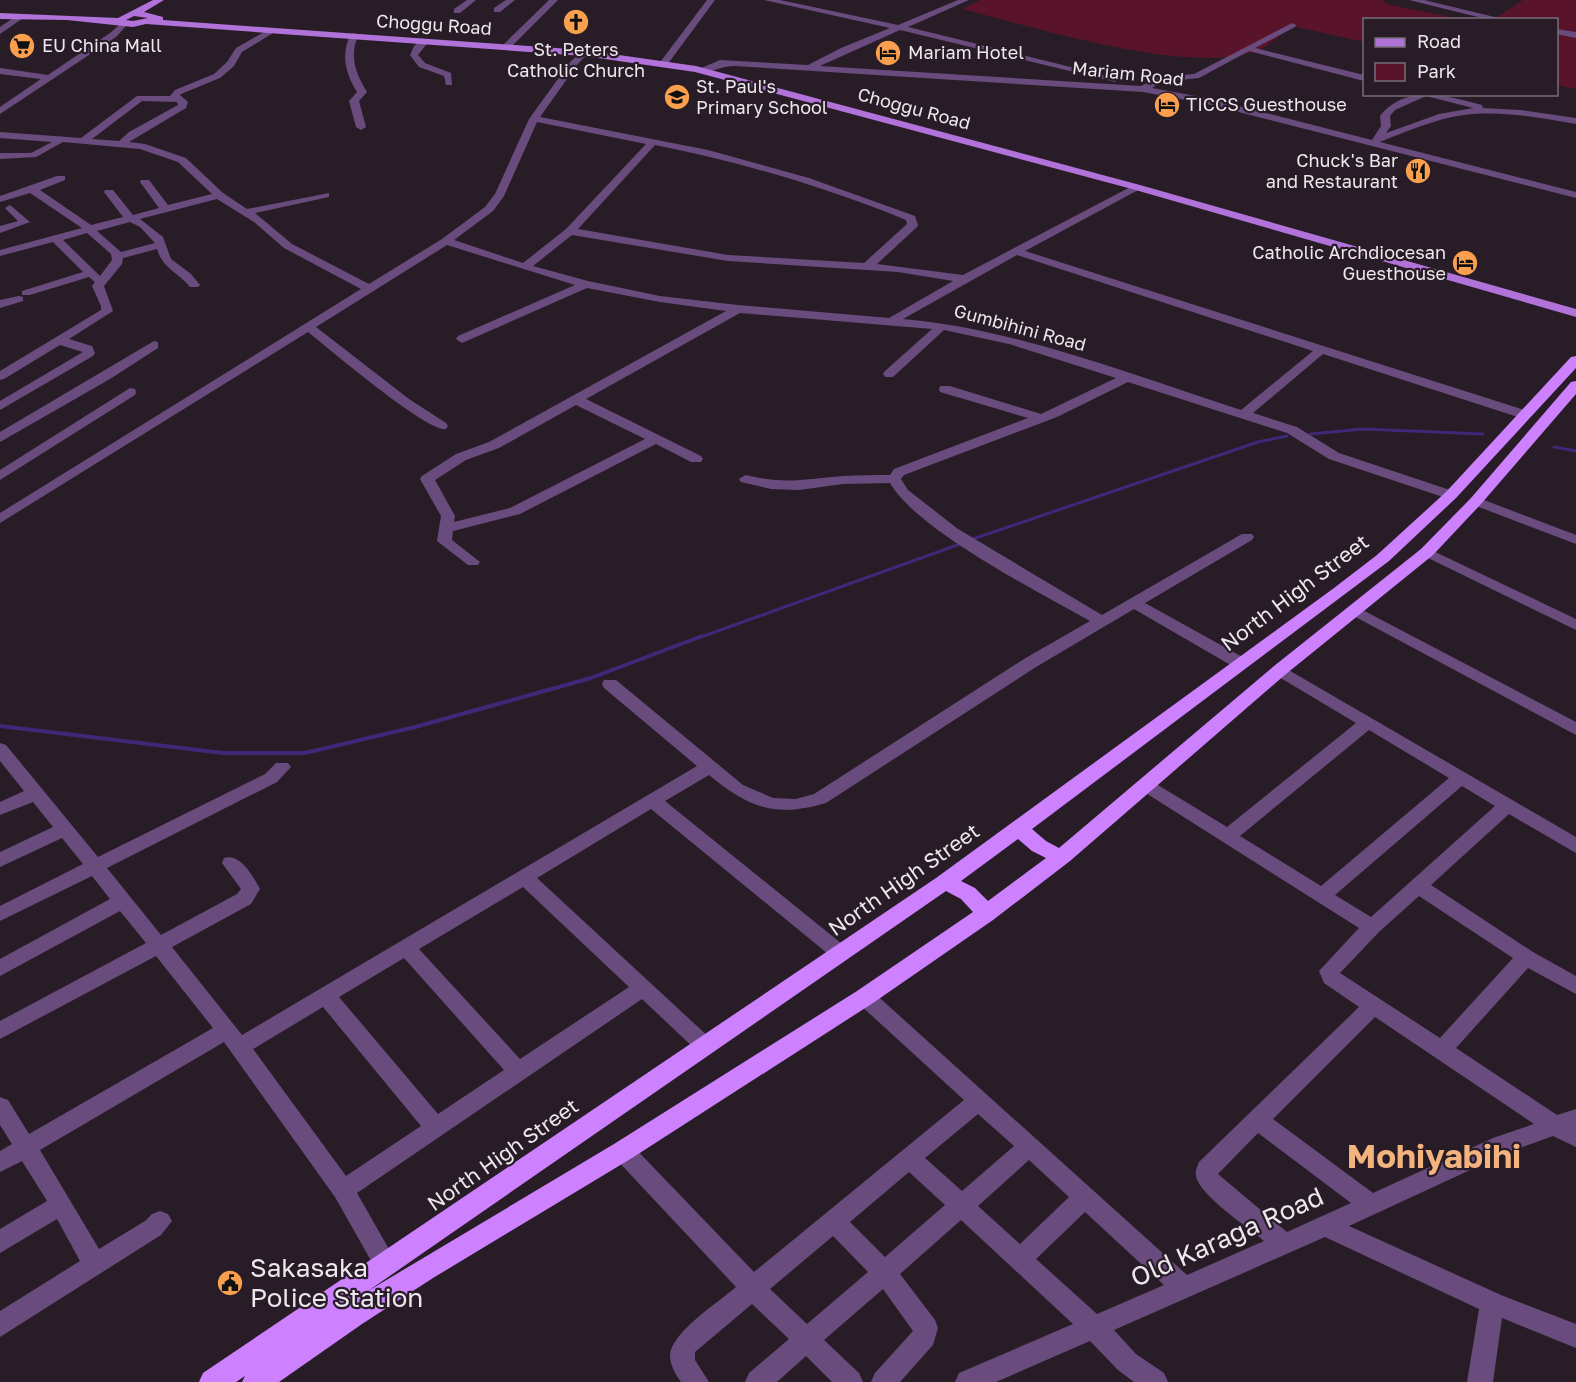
<svg xmlns="http://www.w3.org/2000/svg" width="1576" height="1382" viewBox="0 0 1576 1382" font-family="'Golos Text',sans-serif">
	<style>
		.green { fill: #59142b }
		.lines { fill: none; stroke-linecap: round; stroke-linejoin: round }
		.stream-far1 { stroke: #3f2877; stroke-width: 3 }
		.stream { stroke: #3f2877; stroke-width: 4 }
		.minor { fill: #694c7d; fill-rule: evenodd }
		.major { fill: #b172da; fill-rule: evenodd }
		.highway { fill: #cd81ff; fill-rule: evenodd }
		.labels { text-anchor: middle; stroke-width: 4.5; stroke-linejoin: round; paint-order: stroke }
		.far-street-label { font-size: 18px; fill: #eee7ee; stroke: #281d27 }
		.far-poi-label { font-size: 18px; fill: #eee7ee; stroke: #281d27; text-anchor: start }
		.street-label { font-size: 21px; fill: #eee7ee; stroke: #281d27 }
		.near-street-label { font-size: 26px; fill: #eee7ee; stroke: #281d27 }
		.near-poi-label { font-size: 26px; fill: #eee7ee; stroke: #281d27; text-anchor: start }
		.near-district-label { font-size: 33px; font-weight: bold; fill: #f2b37f; stroke: #281d27 }
	</style>
	<rect width="100%" height="100%" fill="#281d27"/>
	<g class="green">
		<path d="M980 0H1383L1386 4 1460 19 1364 20V42L1292 26C1282 33 1270 45 1259 50 1190 77 1035 27 962 9Z"/>
		<polygon points="1523,0 1576,0 1576,89 1557,85 1556,20 1493,20"/>
	</g>
	<g class="lines">
		<g class="stream-far1">
			<polyline points="1310,434 1363,429 1483,434"/>
			<polyline points="1554,447 1576,451"/>
			<polyline points="970,540 1258,442 1287,436"/>
			<polyline points="698,638 963,543"/>
		</g>
		<polyline class="stream" points="0,726 223,753 305,753 415,727 591,678 702,636"/>
		<g class="minor">
			<polygon points="467,0 476,0 460,13 454,13 454,9"/>
			<polygon points="506,0 515,0 500,12 494,12 494,8"/>
			<polygon points="549,0 558,0 510,48 504,48 504,44"/>
			<polygon points="707,0 715,0 667,65 661,65 661,61"/>
			<path d="M764 0H780L898 25 958 0H969L908 27 1119 79 1115 82 900 30 820 66 1141 86 1159 77 1194 74 1292 23 1296 25 1295 27 1255 48 1364 75V81L1249 51 1199 78 1161 82 1152 88 1207 98 1372 140 1381 126 1380 116C1406 83 1448 96 1482 105L1483 108 1520 110 1576 118V124C1539 118 1502 110 1464 115 1435 119 1407 131 1380 142L1576 192V198L1207 104 1143 92 735 66C721 66 710 73 699 73V69L720 60 808 65 841 48 890 28ZM1426 96 1473 108 1439 114 1386 133 1391 126 1390 116 1395 110Z"/>
			<polygon points="1409,0 1424,0 1507,20 1490,20"/>
			<polygon points="19,14 26,16 0,34 0,27"/>
			<polygon points="118,20 124,20 126,26 116,37 0,114 0,107 41,79 0,74 0,68 48,75 110,33 118,26"/>
			<path d="M271 28 278 30 242 52 234 66 220 78 181 94 180 95 188 102 186 108 129 142 145 144 186 158 223 193 247 209 329 193V197L255 213 292 244 369 284 442 239 485 207 495 194 529 119 571 61 584 50 588 53 577 65 540 117 708 150 809 178 915 216 918 225 917 227 877 264 963 275 1136 184 1141 187 1140 189 1025 251 1531 412 1533 415 1526 419 1521 418 1323 354 1253 413 1297 427 1339 453 1456 492 1458 495 1456 498H1446L1329 459 1287 433 1128 382 1057 417 904 475 901 479 908 490 958 529 1102 615 1242 534H1252L1254 537 1252 540 1145 603 1246 659 1248 663 1246 667H1234L1134 609 1036 667 826 803C775 818 749 808 709 775L665 801 847 948 850 953 847 958 840 961 833 958 651 809 537 878 711 1039 714 1045 711 1051 704 1053 697 1051 642 999 357 1193 398 1265 394 1273 386 1276 378 1273 335 1197 224 1042 40 1150 99 1249 145 1221 152 1214 160 1211 168 1214 172 1221 161 1235 0 1337V1311L80 1261 57 1219 0 1253V1229L47 1201 22 1161 0 1172V1151L12 1144 0 1125V1097L8 1100 29 1134 213 1028 156 956 0 1039V1021L146 943 120 911 0 976V959L110 899 92 876 0 921V906L83 864 62 838 0 867V852L53 827 33 802 0 815V802L24 791 0 761V743L6 745 98 857 265 774 276 763H288L291 767 277 782 107 868 161 935 237 894 241 889 222 863 224 858C240 853 253 876 260 889L251 904 172 947 242 1035 697 766 604 688 602 684 604 680H616L743 785 773 798 796 799 814 794 1024 659 1090 621C1039 592 918 531 890 483L843 484 799 490 771 489 741 482 739 479 746 475C787 485 803 479 843 476 859 475 874 475 890 475L894 469 1028 418 940 392 939 389 940 386H950L1041 414 1116 378 1009 344 944 330 893 377H885L883 374 885 371 932 329 740 313 586 399 701 456 703 459 701 462H691L656 444 520 514 453 531 452 540 480 562 478 565H468L437 541 441 516 420 479 422 476 456 454 489 442 726 311 660 302 587 288 462 343 456 339 458 336 575 285 447 245 316 327 409 399 446 423 448 426 446 429C428 433 328 348 308 332L0 523V513L361 289 284 248 254 222 217 199 140 219 163 237 171 259 191 274 200 285 198 287H190C178 272 163 269 157 249L123 258 122 264 104 286 113 311 69 339 92 346 95 353 93 356 0 410V401L83 352 60 345 4 379 0 380V371L101 310V306L92 286 95 282 89 277 30 295H22V291L83 272 53 242 0 256V250L82 228 30 193 0 202V196L57 176H65V180L40 190 91 225 123 217 104 192 105 190H113L133 215 159 208 140 182 141 180H149L168 205 212 194 178 162 140 149 63 142 36 157 0 159V153H31L52 142 0 138V132L81 138 137 96H170L175 90 214 74 227 62 236 48ZM142 101 177 102 178 105 129 132 119 141 92 139ZM537 122 646 144 566 229 523 263 454 240 493 211 504 196ZM655 145C741 162 825 187 906 220L907 224 864 263 728 255 578 229ZM130 222 140 227 155 243 121 252 97 231ZM87 233 111 254 112 260 100 276 63 240ZM572 235 728 261 898 272 953 281 889 318 738 305 660 296 588 281 533 266ZM1017 255 1313 351 1241 410C1133 375 1017 329 903 319ZM576 405 645 439 510 508 454 522 455 516 435 480 466 460 499 448ZM523 887 629 987 520 1059 419 949ZM404 958 504 1070 438 1114 339 997ZM323 1007 421 1126 346 1176 253 1049Z"/>
			<polygon points="1556,29 1576,32 1576,38 1556,34"/>
			<path d="M354 33 358 36C349 56 356 74 367 92L359 101 366 127 361 130 356 127 349 101 357 92C346 74 340 54 351 34Z"/>
			<polygon points="422,39 429,41 418,55 425,63 451,73 452,85 446,85 444,76 419,67 410,55 414,46"/>
			<polygon points="10,205 30,222 0,233 0,226 18,221 5,208"/>
			<polygon points="19,296 23,297 23,301 0,308 0,300"/>
			<polygon points="154,341 158,342 158,348 110,379 0,442 0,432"/>
			<polygon points="130,388 135,389 136,392 135,395 0,480 0,470"/>
			<polygon points="1476,497 1576,535 1576,544 1471,504 1469,501 1471,498"/>
			<polygon points="1427,548 1576,619 1576,630 1422,555 1420,552"/>
			<polygon points="1355,606 1576,722 1576,735 1350,614 1347,611 1350,608"/>
			<path d="M1280 665 1576 837V853L1509 814 1431 885 1533 952 1576 976V994L1528 968 1456 1048 1557 1115 1576 1109V1147L1553 1136 1509 1152 1349 1226 1501 1295 1576 1324V1348L1502 1318 1493 1382H1467L1479 1309 1325 1237 1114 1330 1136 1354 1164 1373 1168 1382H1134L1118 1370 1090 1341 996 1382H955L959 1373 1073 1324 961 1220 900 1274 935 1320 938 1328 933 1345 900 1382H871L875 1373 913 1331 883 1289 824 1340 859 1373 863 1382H832L806 1356 777 1382H745L749 1373 789 1339 752 1304 695 1352V1360L709 1382H681C676 1375 670 1365 670 1356 670 1333 719 1302 736 1287L615 1158 612 1151 615 1144 623 1141 631 1144 754 1272 964 1100 858 1003 855 997 858 991 865 989 872 991 1187 1275 1264 1241C1249 1228 1199 1195 1196 1176 1195 1171 1197 1167 1199 1162L1359 1007 1324 983 1319 971 1359 928 1141 790 1138 786 1141 782H1153L1227 827 1356 723 1274 674 1272 670ZM1369 730 1449 778 1321 886 1240 836ZM1462 786 1495 806 1371 917 1335 895ZM1419 896 1513 958 1440 1038 1340 973 1379 932ZM1375 1017 1534 1124 1493 1138 1373 1193 1273 1119ZM978 1114 1014 1146 962 1191 925 1158ZM1258 1133 1351 1203 1287 1232 1218 1174ZM1029 1160 1069 1197 1020 1244 978 1206ZM909 1172 945 1205 885 1257 850 1222ZM1085 1212 1164 1285 1097 1314 1036 1259ZM833 1236 868 1272 807 1324 770 1289Z"/>
		</g>
		<path class="major" d="M153 0H164L144 12 163 17V20L584 50 696 66 1140 185 1576 309V317L1132 189 695 72 584 56 146 24 133 27 67 20 0 19V13L118 18ZM134 16 148 18 133 21 126 20Z"/>
		<path class="highway" d="M1576 356V368L1456 498 1389 561 1032 829 1046 841 1059 848 1274 666 1421 549 1471 498 1571 382 1576 381V394L1481 504 1433 555 1286 674 1070 861 993 920 873 1003 632 1158 433 1278 362 1324 279 1382H242L245 1376 236 1382H199L203 1373 936 878 1334 588 1377 555 1446 492 1571 357ZM1018 839 1032 851 1046 858 988 901 975 888 961 881ZM946 891 961 899 973 912 857 991 614 1144 368 1291Z"/>
	</g>
	<defs>
		<g id="church-disc" transform="scale(1.35)"><circle r="9.5" fill="#f99f4d" stroke="#281d27"/><path d="M-1.2-6h2.4v3.5h3.3v2.4h-3.3V6h-2.4V-.1h-3.3v-2.4h3.3Z" fill="#111"/></g>
		<g id="supermarket-disc" transform="scale(1.35)"><circle r="9.5" fill="#f99f4d" stroke="#281d27"/><path d="M-6-5.5h2.5l.6 2H6L4.5 2H-2.5L-4.4-4H-6ZM-1.5 3.2a1.3 1.3 0 1 0 .1 0ZM3 3.2a1.3 1.3 0 1 0 .1 0Z" fill="#111"/></g>
		<g id="hotel-disc" transform="scale(1.35)"><circle r="9.5" fill="#f99f4d" stroke="#281d27"/><path d="M-6-4.5h1.5V1H6V5H4.5V3h-9V5H-6ZM-4 0a1.8 1.8 0 1 1 3.6 0ZM.5 0V-2.5h3Q6-2.5 6 0Z" fill="#111"/></g>
		<g id="school-disc" transform="scale(1.35)"><circle r="9.5" fill="#f99f4d" stroke="#281d27"/><path d="M0-5L7-2L0 1L-7-2ZM-4 1L0 2.5L4 1V4Q0 6-4 4Z" fill="#111"/></g>
		<g id="restaurant-disc" transform="scale(1.35)"><circle r="9.5" fill="#f99f4d" stroke="#281d27"/><path d="M-5-6h1v4h1v-4h1v4h1v-4h1v5L-1.5 .5V6h-2V.5L-5-1ZM5-6V6H3V1.5H1.5Q1.5-4 5-6Z" fill="#111"/></g>
		<g id="civic-disc" transform="scale(1.35)"><circle r="9.5" fill="#f99f4d" stroke="#281d27"/><path d="M-.6-6.5H3V-4.5H.6V-3L4-1V1h2V6H-6V1h2V-1L-.6-3ZM-1.2 2.5V6h2.4V2.5Z" fill="#111"/></g>
	</defs>
	<g fill-rule="evenodd">
		<use href="#church-disc" x="576" y="22"/>
		<use href="#supermarket-disc" x="22" y="46"/>
		<use href="#hotel-disc" x="888" y="53"/>
		<use href="#school-disc" x="677" y="97"/>
		<use href="#hotel-disc" x="1167" y="105"/>
		<use href="#restaurant-disc" x="1418" y="171"/>
		<use href="#hotel-disc" x="1465" y="263"/>
		<use href="#civic-disc" x="230" y="1283"/>
	</g>
	<g class="labels">
		<g class="far-street-label">
			<text transform="translate(434 25) rotate(4)" y="6">Choggu Road</text>
			<text transform="translate(1128 74) rotate(6)" y="6">Mariam Road</text>
			<text transform="translate(914 109) rotate(15)" y="6">Choggu Road</text>
			<text transform="translate(1020 328) rotate(15)" y="6">Gumbihini Road</text>
		</g>
		<g class="far-poi-label">
			<text x="42" y="52">EU China Mall</text>
			<text x="576" y="56" text-anchor="middle">St. Peters<tspan x="576" dy="21">Catholic Church</tspan></text>
			<text x="908" y="59">Mariam Hotel</text>
			<text x="696" y="93">St. Paul's<tspan x="696" dy="21">Primary School</tspan></text>
			<text x="1186" y="111">TICCS Guesthouse</text>
			<text x="1398" y="167" text-anchor="end">Chuck's Bar<tspan x="1398" dy="21">and Restaurant</tspan></text>
			<text x="1446" y="259" text-anchor="end">Catholic Archdiocesan<tspan x="1446" dy="21">Guesthouse</tspan></text>
		</g>
		<g class="street-label">
			<text transform="translate(1295 593) rotate(-37)" y="7">North High Street</text>
			<text transform="translate(904 880) rotate(-35)" y="7">North High Street</text>
			<text transform="translate(503 1155) rotate(-35)" y="7">North High Street</text>
		</g>
		<g class="near-street-label">
			<text transform="translate(1227 1237) rotate(-24)" y="9">Old Karaga Road</text>
		</g>
		<g class="near-poi-label">
			<text x="250" y="1277">Sakasaka<tspan x="250" dy="30">Police Station</tspan></text>
		</g>
		<g class="near-district-label">
			<text x="1434" y="1168">Mohiyabihi</text>
		</g>
	</g>
	<rect x="1363" y="18" width="195" height="78" fill="#281d27" stroke="#776e77" stroke-width="1.5"/>
	<rect x="1375" y="38" width="30" height="9" fill="#b172da" stroke="#776e77" stroke-width="1.5"/>
	<text x="1417" y="48" font-size="18" fill="#eee7ee">Road</text>
	<rect x="1375" y="63" width="30" height="18" fill="#59142b" stroke="#776e77" stroke-width="1.5"/>
	<text x="1417" y="78" font-size="18" fill="#eee7ee">Park</text>
</svg>
